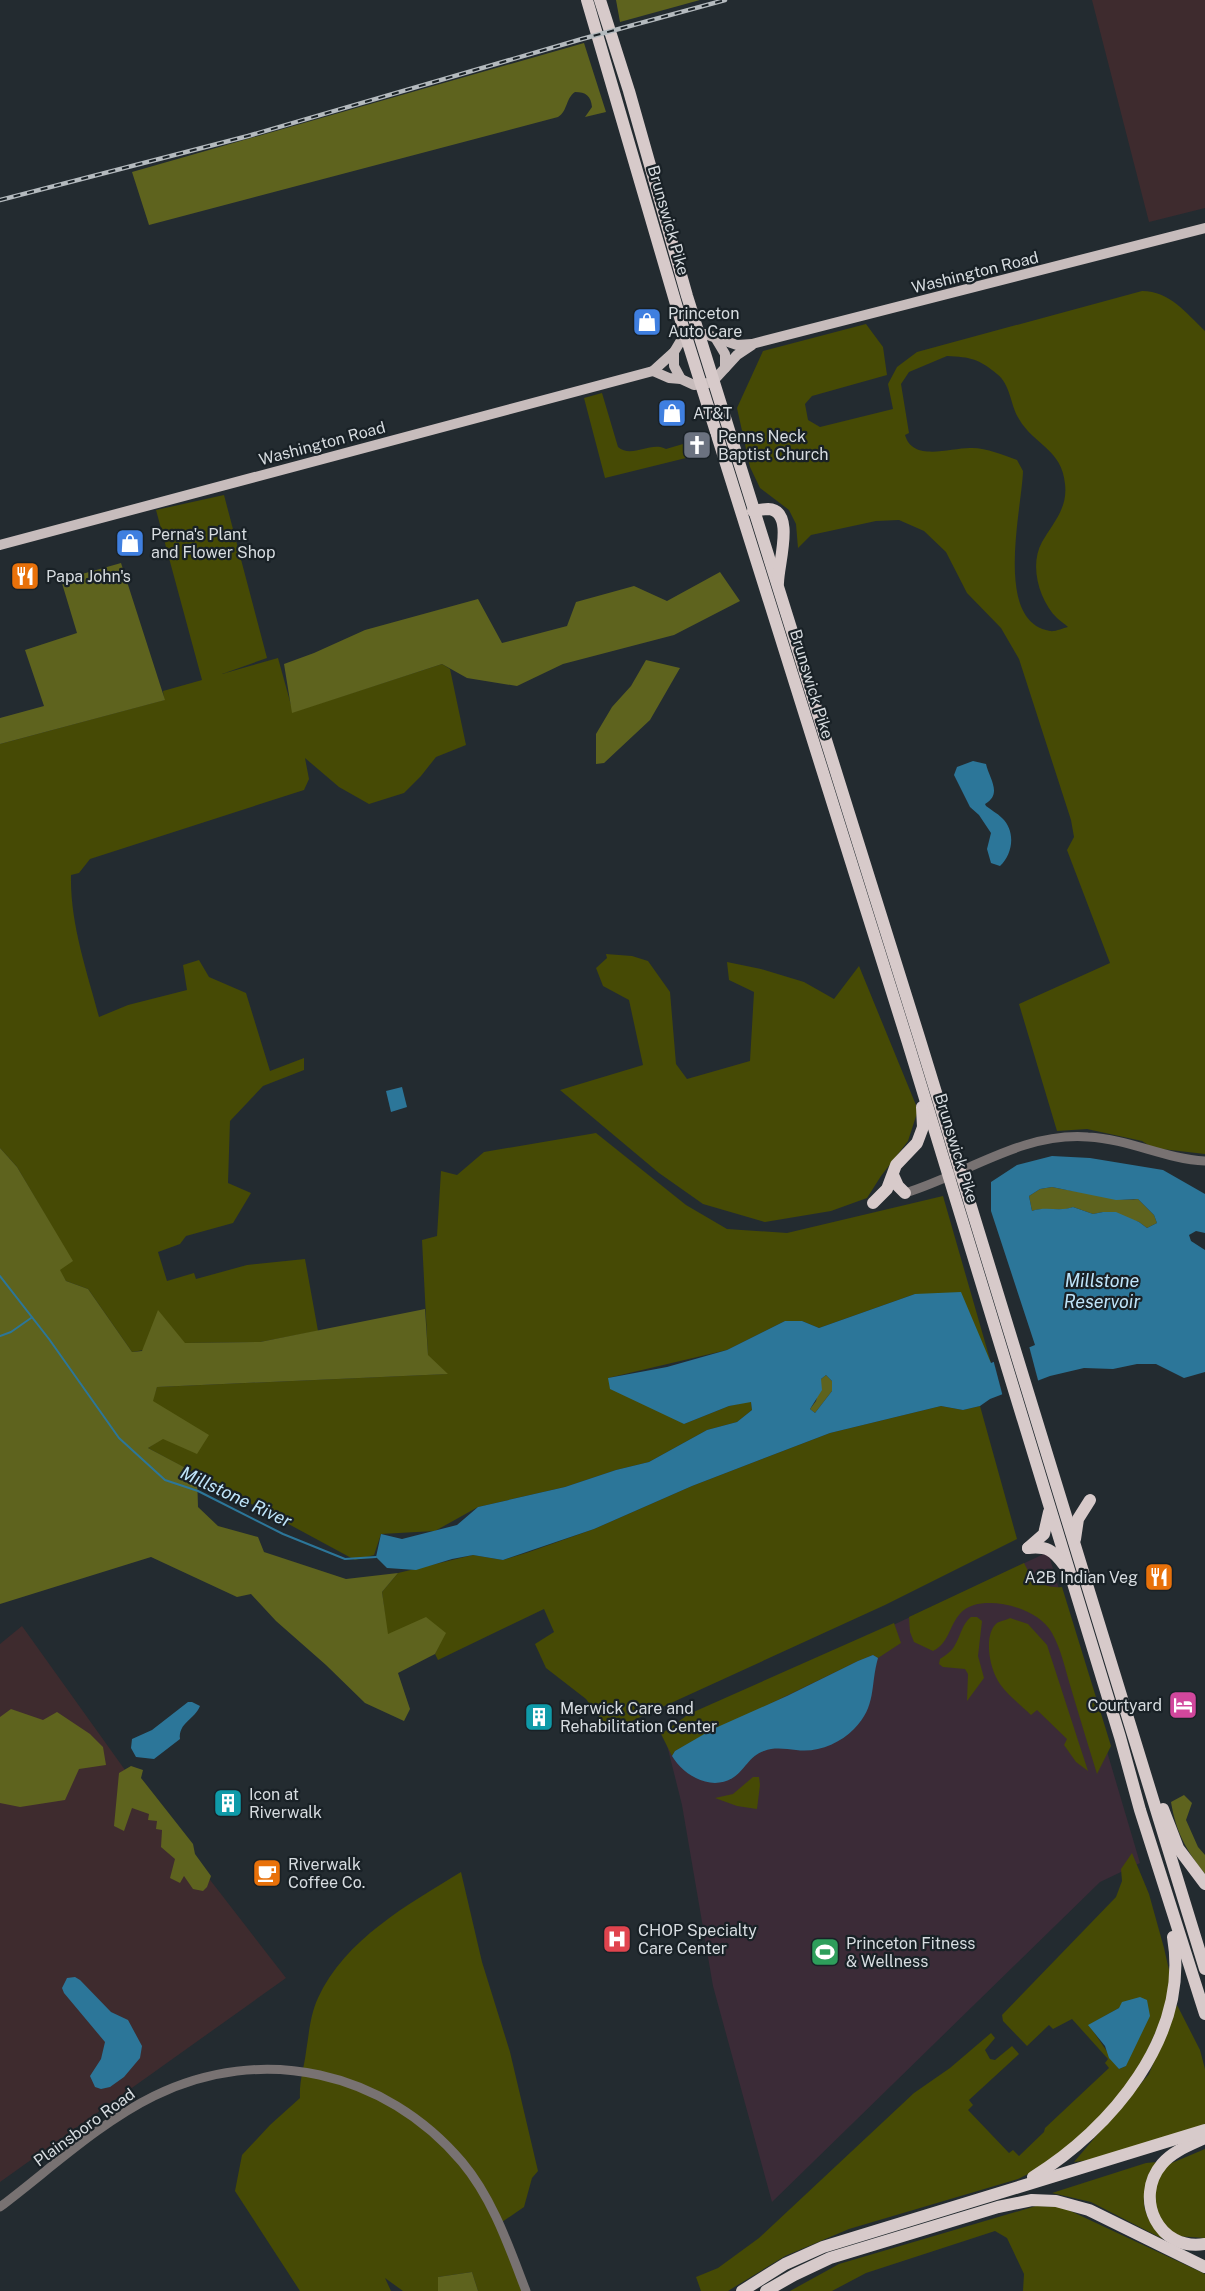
<svg xmlns="http://www.w3.org/2000/svg" width="1205" height="2291" viewBox="0 0 1205 2291" font-family="'Public Sans',sans-serif">
	<style>
		.industrial { fill: #3e2b2e }
		.medical { fill: #3b2b37 }
		.green { fill: #464a05; fill-rule: evenodd }
		.forest { fill: #5e631e }
		.water { fill: #2c7699; fill-rule: evenodd }
		.pier { fill: #232b30 }
		.lines { fill: none; stroke-linecap: round; stroke-linejoin: round }
		.stream { stroke: #2c7699; stroke-width: 2 }
		.tertiary { stroke: #787272; stroke-width: 9 }
		.primary { stroke: #c7bcbc; stroke-width: 10 }
		.trunk { stroke: #d7caca; stroke-width: 12 }
		.rail-casing { stroke: #b4babe; stroke-width: 4.5 }
		.rail { stroke: #192126; stroke-width: 2; stroke-dasharray: 7; stroke-linecap: butt }
		.labels { text-anchor: middle; stroke-width: 4.5; stroke-linejoin: round; paint-order: stroke }
		.street-label { font-size: 16px; fill: #d7dce0; stroke: #192126 }
		.poi-label { font-size: 16px; fill: #d7dce0; stroke: #192126; text-anchor: start }
		.water-label { font-size: 18px; font-style: italic; fill: #bfe4f9; stroke: #192126 }
	</style>
	<rect width="100%" height="100%" fill="#232b30"/>
	<g class="industrial">
		<polygon points="1092,0 1205,0 1205,208 1149,222"/>
		<polygon points="22,1626 125,1770 286,1978 0,2182 0,1644"/>
	</g>
	<polygon class="medical" points="1048,1552 1140,1863 1100,1882 772,2202 713,1986 682,1805 664,1733"/>
	<g class="green">
		<path d="M1142 291C1170 291 1186 313 1205 331V1154L1153 1148 1142 1141 1087 1129 1057 1131 1019 1004 1110 963 1067 850 1074 837 1071 820 1019 659 1001 628 967 593 946 552 924 531 899 520 876 521 811 535 798 548 796 524 789 510 760 488 750 467 737 408 763 351 866 324 883 347 887 375 812 396 805 404 808 420 820 427 893 409 888 384 897 367 917 352ZM947 356C971 357 979 359 997 374 1011 385 1010 405 1019 419 1034 445 1062 449 1065 484 1068 508 1053 523 1042 542 1029 565 1039 600 1057 618 1060 621 1065 624 1068 627 1063 628 1055 632 1050 631 993 622 1022 509 1023 471L1017 460C1003 455 987 448 972 448 952 447 913 463 905 435L909 433 901 384 909 372Z"/>
		<path d="M602 393 618 447C632 459 650 441 666 449L683 444 686 458 605 478 584 398Z"/>
		<path d="M224 495 267 658 222 674 278 658 293 712 442 664 450 669 466 745 436 757 421 776 404 793 369 804 339 787 305 758 309 779 304 790 90 859 79 873 71 875C70 924 87 971 99 1017L128 1005 187 990 183 965 199 960 209 977 246 993 270 1071 304 1058V1070L263 1086 230 1121 228 1183 251 1193 233 1223 186 1236 180 1244 158 1252 167 1281 194 1273 196 1279 247 1265 305 1259 318 1331 260 1342 185 1343 132 1352 88 1289 66 1281 59 1270 72 1261 17 1167 0 1148V744L164 700 163 691 202 680 156 510Z"/>
		<polygon points="606,954 632,956 648,961 670,992 676,1064 687,1079 750,1061 754,992 729,980 727,962 761,969 804,982 834,999 859,966 918,1110 908,1141 881,1176 867,1198 831,1211 765,1222 703,1204 659,1173 560,1090 643,1065 629,1000 603,986 596,968 607,958"/>
		<polygon points="596,1133 686,1205 727,1229 787,1233 943,1196 991,1363 915,1294 819,1328 802,1321 785,1321 727,1350 608,1378 684,1424 729,1406 751,1401 752,1410 737,1422 707,1430 649,1462 616,1470 565,1487 478,1507 435,1531 381,1534 374,1555 355,1560 148,1448 163,1438 197,1453 152,1401 157,1387 447,1374 428,1356 422,1240 437,1236 441,1171 457,1175 484,1152"/>
		<polygon points="941,1406 963,1410 980,1406 1017,1539 885,1605 625,1724 608,1729 586,1699 546,1668 535,1644 554,1632 544,1609 438,1660 435,1654 445,1633 387,1634 382,1592 398,1573 473,1555 503,1560 529,1552 594,1529 692,1486 830,1433"/>
		<path d="M1024 1563C1032 1580 1044 1589 1062 1587L1111 1746 1097 1774C1088 1745 1079 1715 1070 1685 1065 1668 1061 1649 1052 1633 1040 1610 998 1598 974 1605 948 1613 954 1641 933 1651L914 1642 910 1632 909 1617Z"/>
		<path d="M971 1617H977L982 1621 978 1656 984 1678 967 1701 968 1674 965 1669 943 1667 939 1664 940 1659C946 1655 952 1651 955 1645 961 1635 962 1624 971 1617Z"/>
		<path d="M1010 1618 1028 1624 1047 1645 1088 1771 1076 1762 1064 1745 1067 1739 1037 1710 1031 1715C1019 1703 1003 1692 996 1677 989 1663 984 1634 997 1623 1000 1621 1007 1620 1010 1618Z"/>
		<polygon points="894,1623 901,1643 878,1658 873,1655 858,1661 688,1744 675,1751 672,1756 661,1734 689,1714"/>
		<polygon points="753,1777 759,1777 760,1785 757,1809 737,1806 715,1798 733,1794"/>
		<path d="M1132 1853 1149 1894 1164 1948 1169 1970V1991L1163 2016 1146 2053 1130 2081 1101 2117 1050 2163 1018 2179 849 2229 785 2256 728 2291H701L696 2277 718 2268 759 2238 914 2093 950 2068 991 2033 995 2038 985 2050 990 2059 995 2060 1012 2046 1019 2054 969 2100 973 2105 968 2110 1009 2153 1013 2150 1019 2156 1044 2132 1045 2128 1109 2068 1105 2063 1108 2059 1072 2019 1053 2029 1049 2025 1027 2046 1003 2021 1002 2015 1116 1897 1122 1881 1121 1869ZM1119 2008 1126 2066 1119 2069 1089 2025Z"/>
		<path d="M461 1872 482 1962 510 2052 538 2171 532 2178 524 2207 499 2224 524 2291H478L472 2272 438 2277V2291H403L385 2278 391 2291H300L235 2191 242 2155 270 2125 300 2098C299 2082 304 2068 306 2052 309 2034 310 2015 318 1998 345 1939 409 1904 461 1872Z"/>
		<polygon points="1177,2005 1200,2050 1205,2069 1205,2124 1100,2159 1074,2162 1149,2074"/>
		<polygon points="1205,2149 1205,2238 1175,2236 1156,2214 1153,2199 1157,2180 1167,2165"/>
		<path d="M1157 2162C1139 2195 1138 2210 1163 2239L1091 2202 1052 2193 1146 2163Z"/>
		<polygon points="1036,2206 1062,2207 1205,2274 1205,2291 1023,2291 1024,2274 1007,2238 995,2231 866,2273 832,2291 790,2291 839,2264"/>
	</g>
	<g class="forest">
		<polygon points="616,0 700,0 620,22"/>
		<path d="M584 43 606 112 585 117 592 107C591 96 586 92 575 92 565 99 568 111 558 117L149 225 132 172Z"/>
		<polygon points="121,563 165,700 0,744 0,718 44,706 25,650 77,633 61,580"/>
		<polygon points="720,572 740,601 674,635 563,664 517,686 467,678 442,664 292,713 284,664 314,653 365,630 478,599 502,643 567,626 576,602 634,586 667,601"/>
		<polygon points="646,660 680,668 650,720 604,763 596,764 596,734 612,707 631,686"/>
		<polygon points="0,1148 17,1167 73,1261 60,1270 66,1281 88,1289 132,1352 142,1351 158,1310 185,1343 260,1342 425,1309 428,1355 448,1374 157,1387 153,1401 209,1435 197,1454 163,1439 148,1448 197,1474 198,1507 218,1526 258,1537 264,1552 346,1579 398,1573 382,1592 388,1634 426,1617 446,1633 435,1654 398,1673 410,1709 404,1721 365,1703 326,1665 276,1621 251,1594 237,1597 151,1557 0,1604"/>
		<path d="M1052 1187C1065 1190 1078 1191 1090 1193 1107 1197 1121 1201 1138 1199L1154 1215 1157 1223 1147 1228 1139 1222 1103 1212 1093 1214 1073 1207C1060 1213 1046 1206 1032 1211L1029 1196 1040 1189Z"/>
		<polygon points="826,1375 832,1381 832,1391 815,1413 810,1409 816,1401 821,1379"/>
		<polygon points="11,1709 43,1720 57,1712 90,1734 103,1747 106,1765 79,1769 65,1800 20,1807 0,1803 0,1717"/>
		<polygon points="131,1766 143,1770 141,1778 145,1783 193,1844 195,1854 211,1876 207,1887 203,1891 193,1889 184,1876 180,1883 170,1878 175,1859 161,1847 162,1830 156,1829 157,1821 148,1820 149,1814 132,1808 124,1831 114,1826 119,1773"/>
		<path d="M1184 1795 1192 1803 1186 1820 1198 1847 1205 1855V1874C1186 1850 1176 1832 1171 1802Z"/>
		<polygon points="472,2272 478,2291 438,2291 438,2277"/>
	</g>
	<g class="water">
		<path d="M973 761 986 764C989 778 1003 794 985 804L986 806C991 810 997 813 1002 818 1016 831 1013 854 1000 866L991 863 987 849 991 833 979 815 970 807 954 775 957 767Z"/>
		<polygon points="402,1087 407,1107 391,1112 386,1091"/>
		<path d="M1052 1156 1090 1158 1163 1170 1205 1194V1233L1196 1231 1189 1235 1191 1241 1205 1250V1372L1184 1378 1156 1364H1137L1113 1369 1084 1368 1050 1376 990 1399 980 1406 963 1410 941 1406 830 1433 692 1486 594 1529 503 1560 473 1555 452 1559 416 1570 387 1568 376 1557 381 1534 402 1539 457 1525 478 1507 565 1487 616 1470 649 1462 707 1430 737 1422 752 1410 751 1402 729 1406 684 1424 610 1389 608 1378 667 1367 727 1350 785 1321H802L819 1328 915 1294 961 1292 991 1363 1035 1345 991 1211V1182L1017 1165ZM1052 1187 1116 1200 1138 1199 1154 1215 1157 1223 1147 1228 1139 1222 1116 1212H1103L1093 1214 1073 1207C1060 1212 1046 1206 1032 1211L1029 1196 1040 1189ZM826 1375 832 1381V1391L815 1413 810 1409 822 1390 821 1379Z"/>
		<path d="M873 1655 878 1658C870 1686 877 1706 854 1729 839 1744 817 1753 796 1750 786 1749 774 1747 764 1751 749 1756 744 1771 734 1777 712 1792 684 1776 672 1756L675 1751 713 1729 787 1696 858 1661Z"/>
		<path d="M188 1702H192L200 1706C195 1719 178 1723 180 1739L154 1759 136 1757 131 1748 132 1739 152 1730Z"/>
		<polygon points="67,1978 75,1977 80,1980 111,2012 128,2020 142,2046 140,2058 124,2077 110,2087 101,2089 95,2087 90,2076 101,2059 105,2042 64,1993 62,1988"/>
		<polygon points="1140,1997 1147,2000 1150,2016 1126,2066 1119,2069 1109,2058 1105,2046 1088,2025 1119,2008 1122,2002"/>
	</g>
	<polygon class="pier" points="1029,1346 1039,1384 1003,1397 993,1359"/>
	<g class="lines">
		<g class="stream">
			<polyline points="0,1276 49,1339 119,1438 165,1480 198,1491 283,1534 345,1559 376,1557"/>
			<polyline points="0,1336 11,1332 31,1318"/>
		</g>
		<g class="tertiary">
			<path d="M905 1193C967 1174 1022 1132 1088 1137 1129 1139 1165 1159 1205 1161"/>
			<path d="M0 2207C49 2170 99 2123 154 2096 262 2043 385 2071 462 2162 493 2199 509 2247 526 2291"/>
		</g>
		<g class="primary">
			<polyline points="716,339 725,354 725,368"/>
			<polyline points="674,352 674,366 681,379"/>
			<polyline points="653,371 669,378 681,379 694,385 708,383 714,380 737,355 752,345"/>
			<polyline points="0,545 653,371 674,352 680,342 692,334 705,334 737,345 752,344 1205,228"/>
		</g>
		<g class="trunk">
			<polyline points="587,0 678,311 908,1043 1120,1737 1140,1810 1205,2014"/>
			<polyline points="600,0 629,91 687,296 919,1037 1205,1969"/>
			<path d="M753 511C758 510 763 509 768 509 796 510 778 564 778 583"/>
			<polyline points="893,1175 898,1186 905,1193"/>
			<polyline points="873,1203 887,1189 896,1165 917,1143 923,1127 922,1107"/>
			<polyline points="1075,1539 1078,1519 1090,1500"/>
			<path d="M1028 1548C1047 1546 1053 1550 1064 1565"/>
			<polyline points="1028,1548 1044,1534 1049,1512"/>
			<polyline points="1163,1809 1178,1848 1205,1884"/>
			<path d="M1205 2138C1190 2145 1173 2151 1162 2164 1133 2198 1159 2252 1205 2244"/>
			<path d="M1033 2177C1111 2129 1190 2036 1173 1937"/>
			<polyline points="742,2291 785,2264 823,2247 1205,2130"/>
			<polyline points="766,2291 794,2275 830,2258 998,2207 1032,2200 1056,2201 1089,2210 1205,2267"/>
		</g>
		<g class="rail-casing">
			<polyline id="rail" points="0,200 248,136 582,39 725,0"/>
		</g>
		<use href="#rail" class="rail"/>
	</g>
	<defs>
		<g id="shop-square" transform="scale(1.5)"><rect x="-9" y="-9" width="18" height="18" rx="4" fill="#3f7fe0" stroke="#192126"/><path d="M-5-2.5h2.3a2.7 3.5 0 0 1 5.4 0H5L5.5 6h-11ZM-1.5-2.5h3a1.5 2.3 0 0 0-3 0Z" fill="#fff"/></g>
		<g id="church-square" transform="scale(1.5)"><rect x="-9" y="-9" width="18" height="18" rx="4" fill="#6b7280" stroke="#192126"/><path d="M-1.2-6h2.4v3.5h3.3v2.4h-3.3V6h-2.4V-.1h-3.3v-2.4h3.3Z" fill="#fff"/></g>
		<g id="restaurant-square" transform="scale(1.5)"><rect x="-9" y="-9" width="18" height="18" rx="4" fill="#e8710a" stroke="#192126"/><path d="M-5-6h1v4h1v-4h1v4h1v-4h1v5L-1.5 .5V6h-2V.5L-5-1ZM5-6V6H3V1.5H1.5Q1.5-4 5-6Z" fill="#fff"/></g>
		<g id="hotel-square" transform="scale(1.5)"><rect x="-9" y="-9" width="18" height="18" rx="4" fill="#d1479c" stroke="#192126"/><path d="M-6-4.5h1.5V1H6V5H4.5V3h-9V5H-6ZM-4 0a1.8 1.8 0 1 1 3.6 0ZM.5 0V-2.5h3Q6-2.5 6 0Z" fill="#fff"/></g>
		<g id="building-square" transform="scale(1.5)"><rect x="-9" y="-9" width="18" height="18" rx="4" fill="#0f9aa8" stroke="#192126"/><path d="M-4-6H4V6H1V3H-1V6H-4ZM-2.5-4.3h1.7v1.8h-1.7ZM.8-4.3h1.7v1.8H.8ZM-2.5-1h1.7V.8h-1.7ZM.8-1h1.7V.8H.8Z" fill="#fff"/></g>
		<g id="cafe-square" transform="scale(1.5)"><rect x="-9" y="-9" width="18" height="18" rx="4" fill="#e8710a" stroke="#192126"/><path d="M-5.5-4.5H6V0H3Q3 3.5 0 3.5H-2.5Q-5.5 3.5-5.5 0ZM3-3.2v2h1.7v-2ZM-6 4.5H4V6H-6Z" fill="#fff"/></g>
		<g id="hospital-square" transform="scale(1.5)"><rect x="-9" y="-9" width="18" height="18" rx="4" fill="#e0444e" stroke="#192126"/><path d="M-5-5h3v3.5h4V-5h3V5h-3V1.5h-4V5h-3Z" fill="#fff"/></g>
		<g id="stadium-square" transform="scale(1.5)"><rect x="-9" y="-9" width="18" height="18" rx="4" fill="#2e9e5b" stroke="#192126"/><path d="M0-5a6.5 5 0 1 0 0 10a6.5 5 0 1 0 0-10ZM-3.5-1.8h7v3.6h-7Z" fill="#fff"/></g>
	</defs>
	<g fill-rule="evenodd">
		<use href="#shop-square" x="647" y="322"/>
		<use href="#shop-square" x="672" y="413"/>
		<use href="#church-square" x="697" y="445"/>
		<use href="#shop-square" x="130" y="543"/>
		<use href="#restaurant-square" x="25" y="576"/>
		<use href="#restaurant-square" x="1159" y="1577"/>
		<use href="#hotel-square" x="1183" y="1705"/>
		<use href="#building-square" x="539" y="1717"/>
		<use href="#building-square" x="228" y="1803"/>
		<use href="#cafe-square" x="267" y="1873"/>
		<use href="#hospital-square" x="617" y="1939"/>
		<use href="#stadium-square" x="825" y="1952"/>
	</g>
	<g class="labels">
		<g class="street-label">
			<text transform="translate(669 220) rotate(74)" y="6">Brunswick Pike</text>
			<text transform="translate(975 272) rotate(-14)" y="6">Washington Road</text>
			<text transform="translate(322 443) rotate(-15)" y="6">Washington Road</text>
			<text transform="translate(812 684) rotate(73)" y="6">Brunswick Pike</text>
			<text transform="translate(957 1148) rotate(73)" y="6">Brunswick Pike</text>
			<text transform="translate(84 2127) rotate(-36)" y="6">Plainsboro Road</text>
		</g>
		<g class="poi-label">
			<text x="668" y="319">Princeton<tspan x="668" dy="18">Auto Care</tspan></text>
			<text x="693" y="419">AT&amp;T</text>
			<text x="718" y="442">Penns Neck<tspan x="718" dy="18">Baptist Church</tspan></text>
			<text x="151" y="540">Perna's Plant<tspan x="151" dy="18">and Flower Shop</tspan></text>
			<text x="46" y="582">Papa John's</text>
			<text x="1138" y="1583" text-anchor="end">A2B Indian Veg</text>
			<text x="1162" y="1711" text-anchor="end">Courtyard</text>
			<text x="560" y="1714">Merwick Care and<tspan x="560" dy="18">Rehabilitation Center</tspan></text>
			<text x="249" y="1800">Icon at<tspan x="249" dy="18">Riverwalk</tspan></text>
			<text x="288" y="1870">Riverwalk<tspan x="288" dy="18">Coffee Co.</tspan></text>
			<text x="638" y="1936">CHOP Specialty<tspan x="638" dy="18">Care Center</tspan></text>
			<text x="846" y="1949">Princeton Fitness<tspan x="846" dy="18">&amp; Wellness</tspan></text>
		</g>
		<g class="water-label">
			<text x="1102" y="1287">Millstone<tspan x="1102" dy="21">Reservoir</tspan></text>
			<text transform="translate(236 1497) rotate(25)" y="6">Millstone River</text>
		</g>
	</g>
</svg>
